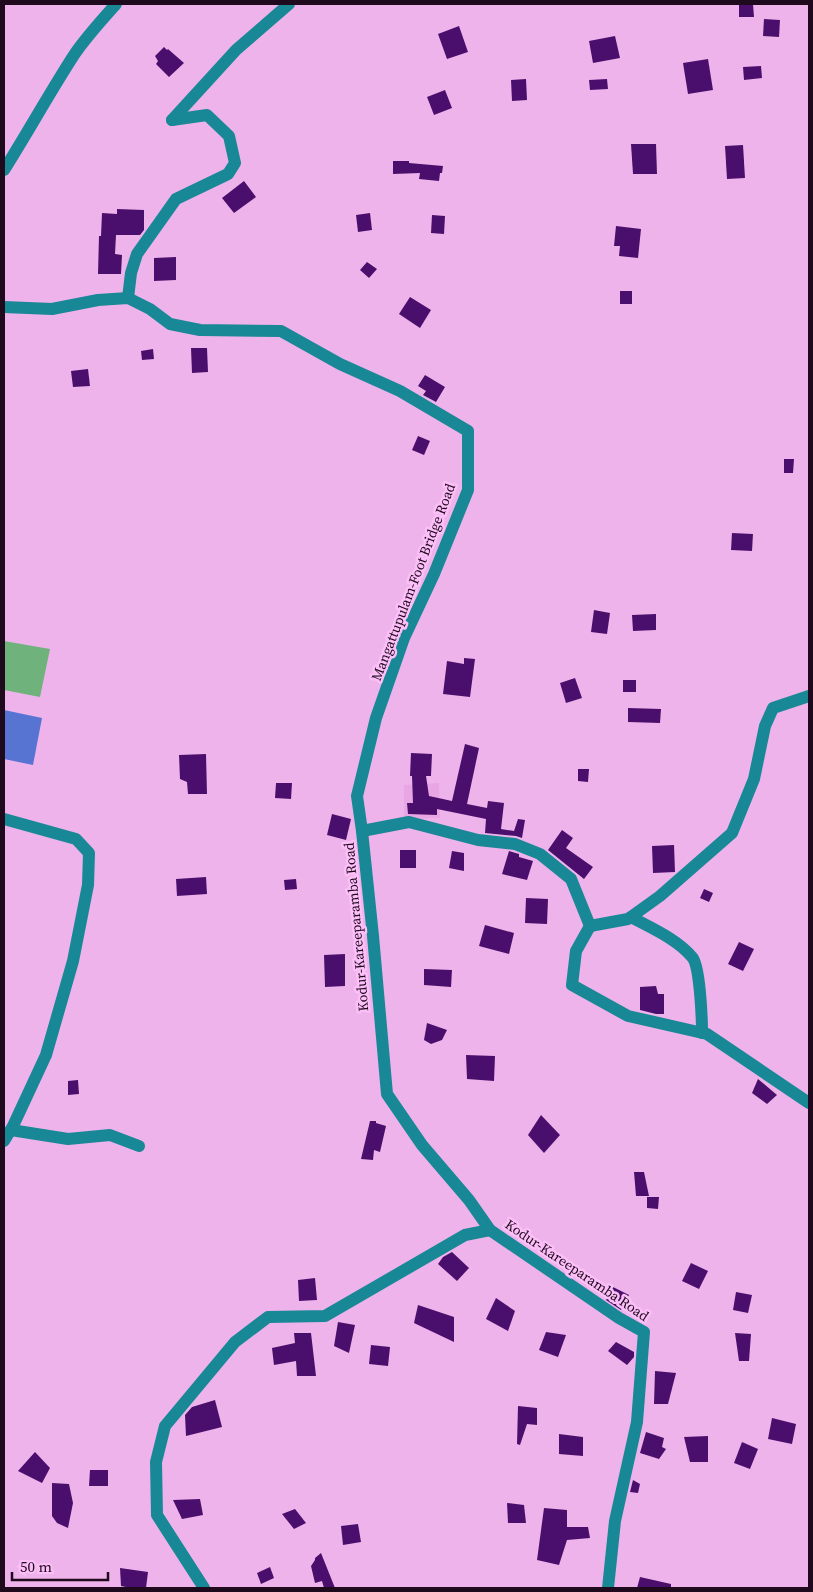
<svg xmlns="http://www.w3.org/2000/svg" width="813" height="1592" viewBox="0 0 813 1592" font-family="'Source Serif 4',serif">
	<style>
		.built { fill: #e8a6e4 }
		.green { fill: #6fb27b }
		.water { fill: #5774d2 }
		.building { fill: #4a0f6c }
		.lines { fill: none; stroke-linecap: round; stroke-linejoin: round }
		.minor { stroke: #198896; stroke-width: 12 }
		.labels { text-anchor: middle; stroke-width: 5; stroke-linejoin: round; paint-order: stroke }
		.street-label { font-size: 14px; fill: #1e091d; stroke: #fcbff8 }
	</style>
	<rect width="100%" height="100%" fill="#efb3eb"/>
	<polygon class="built" points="439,783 440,818 404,819 404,785"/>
	<polygon class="green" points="4,641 50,649 40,697 4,690"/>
	<polygon class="water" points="4,710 42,718 33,765 4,759"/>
	<g class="building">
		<polygon points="739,4 753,4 754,17 739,17"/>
		<polygon points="764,19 780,20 779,37 763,36"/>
		<polygon points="459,26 468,52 447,59 438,34"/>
		<polygon points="615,36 620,58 593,63 589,41"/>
		<polygon points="164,47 167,50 168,49 184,63 169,77 156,64 158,61 155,56"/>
		<polygon points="708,59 713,90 688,94 683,63"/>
		<polygon points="761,66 762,78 744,80 743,67"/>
		<polygon points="526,79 527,100 512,101 511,80"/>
		<polygon points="607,79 608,89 590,90 589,80"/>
		<polygon points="445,90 452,108 434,115 427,97"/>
		<polygon points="631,144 656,144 657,174 633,174"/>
		<polygon points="743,145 745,178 727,179 725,146"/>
		<polygon points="393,161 409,161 409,163 443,166 442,173 440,173 439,181 419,179 420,173 393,174"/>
		<polygon points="244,181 256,197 234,213 222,198"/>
		<polygon points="117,209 144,210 144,230 140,235 116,235 115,254 122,255 121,274 98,274 99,236 101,236 102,213 117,214"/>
		<polygon points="370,213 372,230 358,232 356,215"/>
		<polygon points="432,215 445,216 444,234 431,233"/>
		<polygon points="616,226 641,229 638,258 619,256 620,246 614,246"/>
		<polygon points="176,257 176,280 154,281 154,258"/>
		<polygon points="367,262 377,269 369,278 360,270"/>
		<rect x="620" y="291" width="12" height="13"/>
		<polygon points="410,297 431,310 420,328 399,314"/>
		<polygon points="191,348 207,348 208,372 192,373"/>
		<polygon points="153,349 154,359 142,360 141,351"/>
		<polygon points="88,369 90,386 73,387 71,371"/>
		<polygon points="425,375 445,387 436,402 423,395 426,391 418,386"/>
		<polygon points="418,436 430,441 424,455 412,450"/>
		<polygon points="784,459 794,459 793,473 784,473"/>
		<polygon points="732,533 753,534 752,551 731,550"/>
		<polygon points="594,610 610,613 607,634 591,632"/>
		<polygon points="656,614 656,630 633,631 632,615"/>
		<polygon points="464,658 475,659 470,697 443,694 447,661 464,664"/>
		<polygon points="575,678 582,698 566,703 560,683"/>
		<rect x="623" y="680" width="13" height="12"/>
		<polygon points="628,708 661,709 660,723 628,722"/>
		<polygon points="465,744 479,748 467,804 487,808 488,801 504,803 501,829 514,831 518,819 525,820 522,838 516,836 485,833 486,819 437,809 437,815 408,814 407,803 413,803 412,776 410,776 411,753 432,754 431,776 426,776 429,796 452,801"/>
		<polygon points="206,754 207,794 188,794 187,782 180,779 179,755"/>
		<polygon points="578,769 589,769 588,782 578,781"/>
		<polygon points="276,783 292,783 291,799 275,798"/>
		<polygon points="332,814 351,819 346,840 327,835"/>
		<polygon points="562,830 573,838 566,848 593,867 584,879 548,850"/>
		<polygon points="674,845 675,872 653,873 652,846"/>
		<rect x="400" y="850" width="16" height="18"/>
		<polygon points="452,851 464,853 464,871 449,868"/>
		<polygon points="509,851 519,854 519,857 533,861 527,880 502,874"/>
		<polygon points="206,877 207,894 177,896 176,879"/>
		<polygon points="296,879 297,889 285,890 284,880"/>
		<polygon points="704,889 713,893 709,902 700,898"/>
		<polygon points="526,898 548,899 547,924 525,923"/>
		<polygon points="485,925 514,933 509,954 479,946"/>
		<polygon points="739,942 754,949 743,971 728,964"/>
		<polygon points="345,954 345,986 325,987 324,955"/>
		<polygon points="424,969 452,970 451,987 424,985"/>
		<polygon points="656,986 658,994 664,994 664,1014 656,1014 640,1010 640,987"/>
		<polygon points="427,1023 447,1030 442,1040 431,1044 424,1040"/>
		<polygon points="466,1055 495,1056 494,1081 467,1079"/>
		<polygon points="758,1079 777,1095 767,1104 752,1093"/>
		<polygon points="78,1080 79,1094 68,1095 68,1081"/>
		<polygon points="541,1115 560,1135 544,1153 528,1135"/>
		<polygon points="370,1121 376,1121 376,1123 386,1126 380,1152 374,1150 373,1160 361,1159"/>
		<polygon points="634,1172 644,1172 649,1196 636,1196"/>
		<polygon points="647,1197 659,1197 658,1209 647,1208"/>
		<polygon points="452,1252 469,1268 457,1281 438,1264 443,1257"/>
		<polygon points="691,1263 708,1271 699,1289 682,1281"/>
		<polygon points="315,1278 317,1300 299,1301 298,1280"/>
		<polygon points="613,1287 629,1295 621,1310 606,1300"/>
		<polygon points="736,1292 752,1295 748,1313 733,1310"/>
		<polygon points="496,1298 515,1311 508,1331 486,1319"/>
		<polygon points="418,1305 454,1317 454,1342 414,1323"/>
		<polygon points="338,1322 355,1325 349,1353 334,1346"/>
		<polygon points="546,1332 566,1335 558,1357 539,1350"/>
		<polygon points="294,1333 311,1333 316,1376 297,1376 296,1361 274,1365 272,1348 295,1343"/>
		<polygon points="735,1333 751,1334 749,1361 739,1361"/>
		<polygon points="616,1342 634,1352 634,1357 627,1365 608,1351"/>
		<polygon points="371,1345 390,1347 388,1366 369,1364"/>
		<polygon points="655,1371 676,1373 668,1404 654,1404"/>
		<polygon points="215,1400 222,1427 186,1436 185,1415 192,1407"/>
		<polygon points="518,1406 537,1408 537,1425 527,1424 520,1445 517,1444"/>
		<polygon points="772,1418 796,1424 792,1444 768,1439"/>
		<polygon points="646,1432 664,1438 662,1447 666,1449 659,1459 640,1453"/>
		<polygon points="559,1434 583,1437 583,1456 559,1454"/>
		<polygon points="708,1436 708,1462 690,1462 684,1437"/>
		<polygon points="742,1442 758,1449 750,1469 734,1463"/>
		<polygon points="35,1452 50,1468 42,1483 18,1471"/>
		<polygon points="90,1470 108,1470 108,1486 89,1486"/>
		<polygon points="633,1480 640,1484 638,1493 630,1492"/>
		<polygon points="52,1483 69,1484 73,1503 68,1528 57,1523 52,1516"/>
		<polygon points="200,1499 203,1515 182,1519 173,1500"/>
		<polygon points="507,1503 524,1505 526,1523 508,1523"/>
		<polygon points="544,1508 567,1510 567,1527 588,1527 590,1538 567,1540 559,1565 537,1560"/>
		<polygon points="295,1509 306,1523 294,1529 282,1514"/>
		<polygon points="358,1524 361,1542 343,1545 341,1526"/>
		<polygon points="321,1553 335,1588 324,1588 322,1581 315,1583 311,1566 315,1560 315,1558"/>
		<polygon points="270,1567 274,1578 261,1584 257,1573"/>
		<polygon points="120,1568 148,1572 146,1588 131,1588 121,1586"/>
		<polygon points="640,1577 671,1584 671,1588 637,1588"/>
	</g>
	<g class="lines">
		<g class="minor">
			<polyline points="172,120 236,50 289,4"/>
			<path d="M4 170C28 132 50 92 74 55 86 37 102 20 116 4"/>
			<polyline points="128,298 131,273 137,254 176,199 228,174 235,163 229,136 207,115 172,120"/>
			<polyline points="4,307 52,309 98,300 128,298 150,309 170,324 200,330 281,331 340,364 400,391 468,431 468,490 434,574 404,638 376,718 357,796 362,831 373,936 387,1094 422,1145 469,1200 490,1230 619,1318 644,1332 637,1422 615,1521 608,1588"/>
			<polyline points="4,819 76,839 89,853 88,885 73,961 46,1055 13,1126 4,1141"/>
			<polyline points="362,831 409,822 478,840 515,844 540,854 571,879 590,926"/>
			<path d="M631 917C651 928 677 939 692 957 700 965 702 1019 702 1033"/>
			<polyline points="590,926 628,919 660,896 732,833 754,779 765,726 773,708 809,696"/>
			<polyline points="590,926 576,951 572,985 628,1016 707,1034 809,1103"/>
			<polyline points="11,1130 68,1139 110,1135 139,1146"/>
			<polyline points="204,1588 157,1515 156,1462 165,1426 235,1342 268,1317 325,1316 465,1235 490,1230"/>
		</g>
	</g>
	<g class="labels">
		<g class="street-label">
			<text transform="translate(413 582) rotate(-69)" y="5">Mangattupulam-Foot Bridge Road</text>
			<text transform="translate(356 927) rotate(-95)" y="5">Kodur-Kareeparamba Road</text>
			<text transform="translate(577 1270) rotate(34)" y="5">Kodur-Kareeparamba Road</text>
		</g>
	</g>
	<rect width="813" height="1592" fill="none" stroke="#1e091d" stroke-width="10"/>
	<path d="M12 1572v8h96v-8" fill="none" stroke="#1e091d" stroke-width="2.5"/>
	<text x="20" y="1572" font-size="15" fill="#1e091d" stroke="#fcbff8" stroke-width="4" paint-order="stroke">50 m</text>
</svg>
